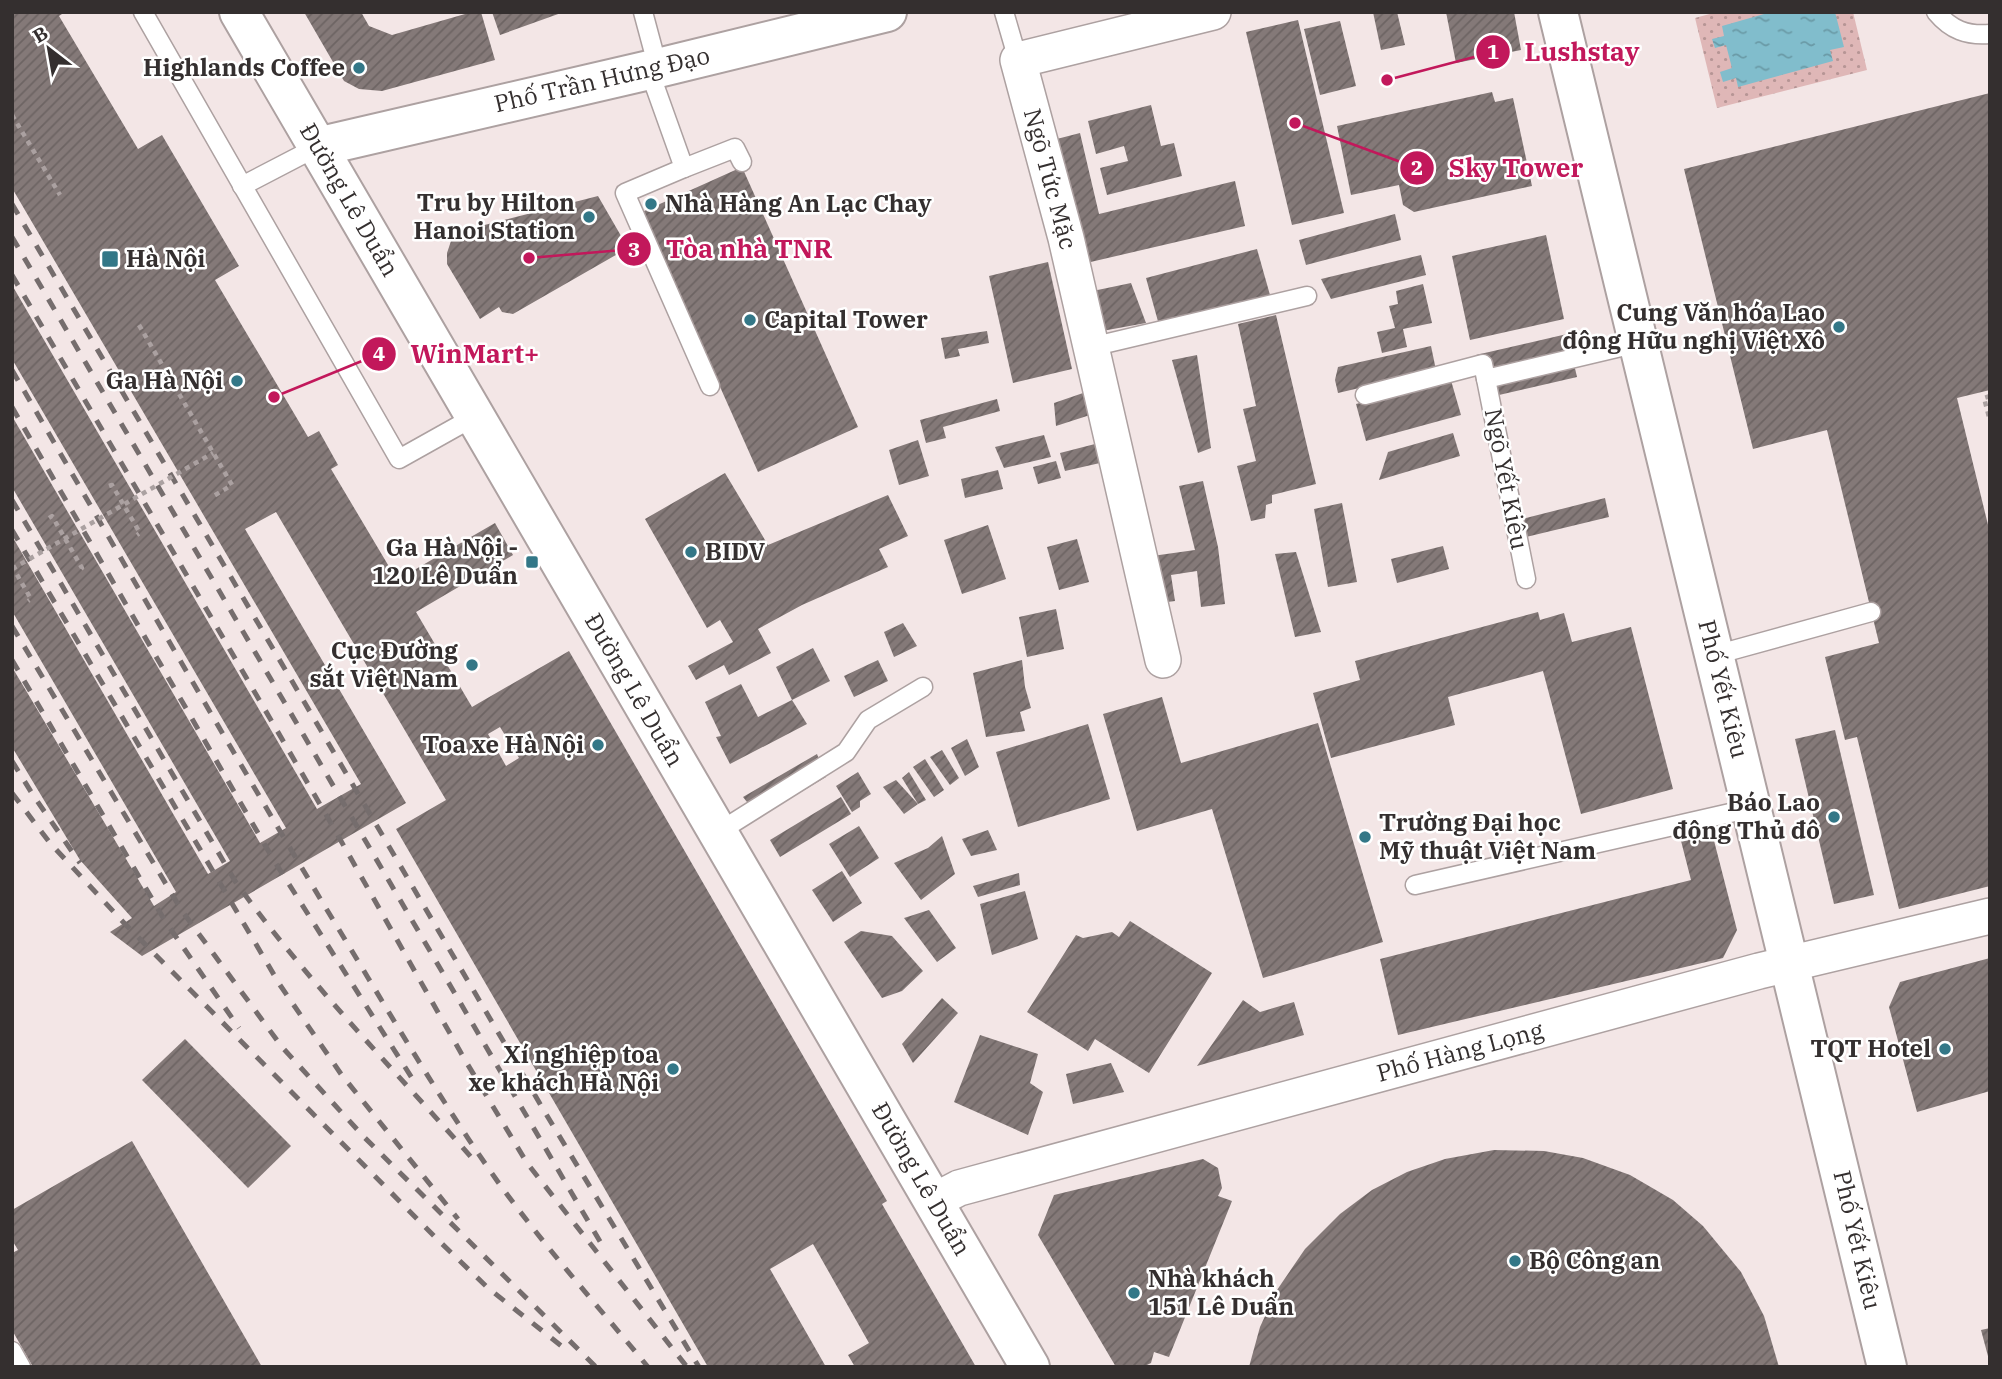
<svg xmlns="http://www.w3.org/2000/svg" width="2002" height="1379" viewBox="0 0 2002 1379" font-family="'IBM Plex Serif',serif">
	<style>
		.green { fill: url(#green-dots) }
		.water { fill: url(#water-ripples) }
		.building { fill: url(#building-hatch); fill-rule: evenodd }
		.lines { fill: none; stroke-linecap: round; stroke-linejoin: round }
		.service-casing { stroke: #ada1a1; stroke-width: 21 }
		.minor-casing { stroke: #ada1a1; stroke-width: 38 }
		.tertiary-casing { stroke: #ada1a1; stroke-width: 42 }
		.secondary-casing { stroke: #ada1a1; stroke-width: 42 }
		.primary-casing { stroke: #ada1a1; stroke-width: 42 }
		.path { stroke: #aba1a1; stroke-width: 4.5; stroke-dasharray: 5 5; stroke-linecap: butt }
		.service { stroke: #fff; stroke-width: 18 }
		.minor { stroke: #fff; stroke-width: 35 }
		.tertiary { stroke: #fff; stroke-width: 38 }
		.secondary { stroke: #fff; stroke-width: 38 }
		.primary { stroke: #fff; stroke-width: 38 }
		.rail { stroke: #756d6d; stroke-width: 5; stroke-dasharray: 12 12; stroke-linecap: butt }
		.path-bridge { stroke: #aba1a1; stroke-width: 4.5; stroke-dasharray: 5 5; stroke-linecap: butt }
		.poi-dot { fill: #337787; stroke: #fff; stroke-width: 2.5 }
		.labels { text-anchor: middle; stroke-width: 5; stroke-linejoin: round; paint-order: stroke }
		.poi-label { font-size: 24px; font-weight: bold; fill: #342f2f; stroke: #fff; text-anchor: end }
		.street-label { font-size: 24px; fill: #342f2f; stroke: #fff }
		.leader { fill: none; stroke: #c2185b; stroke-width: 2.5 }
		.callout-dot { fill: #c2185b; stroke: #fff; stroke-width: 2.5 }
		.mark-label { font-size: 21px; text-anchor: middle; font-weight: bold; fill: #fff }
		.callout-label { font-size: 26px; text-anchor: middle; font-weight: bold; fill: #c2185b; stroke: #fff; stroke-width: 5; stroke-linejoin: round; paint-order: stroke }
	</style>
	<defs>
		<pattern id="green-dots" width="8" height="8" patternUnits="userSpaceOnUse" patternTransform="scale(1.75)"><rect width="8" height="8" fill="#dfb7b7"/><path d="M2 2h.1M6 6h.1" fill="none" stroke="#b69595" stroke-width="1.8" stroke-linecap="round"/></pattern>
		<pattern id="water-ripples" width="26" height="14" patternUnits="userSpaceOnUse" patternTransform="scale(1.75)"><rect width="26" height="14" fill="#81bdcc"/><path d="M2 4q2-2 4 0t4 0M15 11q2-2 4 0t4 0" fill="none" stroke="#6a9aa6"/></pattern>
		<pattern id="building-hatch" width="6" height="6" patternUnits="userSpaceOnUse" patternTransform="scale(1.75)"><rect width="6" height="6" fill="#847978"/><path d="M-1 1l2-2M0 6l6-6M5 7l2-2" fill="none" stroke="#6d6463"/></pattern>
	</defs>
	<rect width="100%" height="100%" fill="#f3e6e6"/>
	<polygon class="green" points="1717,12 1853,12 1867,70 1717,108 1695,18"/>
	<polygon class="water" points="1771,12 1835,12 1844,47 1830,50 1833,61 1738,87 1736,78 1723,82 1720,72 1732,68 1726,45 1715,48 1712,39 1724,36 1722,26"/>
	<g class="building">
		<path d="M12 12H65L59 16 138 149 162 135 239 266 215 280 308 437 319 431 338 465 331 469 397 580 495 523 513 555 416 612 472 707 569 651 887 1201 882 1204 976 1367H855L848 1355 869 1343 813 1244 770 1269 826 1367H708L396 829 446 800 276 512 245 529 406 803 142 956 110 932 132 918 80 860 12 747V667L154 906 176 892 12 611V536L208 874 230 861 12 487V416L260 843 286 828 12 359V285L317 809 361 784 12 188ZM500 727 519 758 506 766 488 734Z"/>
		<polygon points="304,12 361,12 369,26 392,35 472,12 481,12 495,60 382,91 359,89 344,81"/>
		<polygon points="492,12 561,12 561,13 500,35"/>
		<polygon points="1373,12 1397,12 1405,45 1381,50"/>
		<polygon points="1446,12 1514,12 1521,50 1456,63"/>
		<polygon points="1298,20 1344,213 1292,225 1246,32"/>
		<polygon points="1340,21 1356,86 1320,95 1304,29"/>
		<polygon points="1492,92 1495,102 1513,98 1532,186 1414,212 1403,205 1399,185 1351,195 1337,126"/>
		<polygon points="1990,93 1990,390 1957,398 1990,533 1990,886 1899,909 1857,737 1845,740 1825,657 1879,643 1827,430 1753,449 1684,169"/>
		<polygon points="1151,105 1161,146 1174,143 1182,176 1107,195 1100,168 1128,161 1124,146 1096,154 1088,121"/>
		<polygon points="1080,133 1099,214 1235,181 1245,226 1082,264 1053,140"/>
		<polygon points="742,167 858,427 758,472 642,212"/>
		<polygon points="598,196 628,248 513,314 502,312 499,307 480,319 447,264 447,253 451,241 461,231"/>
		<polygon points="1395,214 1401,240 1306,265 1299,240"/>
		<polygon points="1546,235 1564,319 1470,340 1452,256"/>
		<polygon points="1257,249 1270,295 1159,325 1146,278"/>
		<polygon points="1421,255 1426,275 1331,299 1321,279"/>
		<polygon points="1048,262 1072,369 1013,383 989,276"/>
		<polygon points="1131,283 1146,323 1102,331 1088,292"/>
		<polygon points="1423,284 1432,323 1403,329 1407,347 1382,353 1377,332 1395,328 1389,306 1398,304 1396,291"/>
		<polygon points="1276,315 1316,484 1272,495 1272,503 1266,505 1265,518 1251,521 1237,466 1256,461 1243,409 1256,406 1238,324"/>
		<polygon points="987,331 989,343 958,349 960,356 945,359 941,338"/>
		<polygon points="1567,334 1577,377 1486,398 1476,355"/>
		<polygon points="1431,346 1436,370 1338,393 1335,380 1338,367"/>
		<polygon points="1197,355 1211,448 1198,453 1172,360"/>
		<polygon points="1450,377 1461,415 1366,441 1356,404"/>
		<polygon points="1086,392 1090,415 1056,426 1054,403"/>
		<polygon points="997,399 1000,411 943,427 946,438 926,443 920,420"/>
		<polygon points="1453,433 1460,456 1379,480 1388,452"/>
		<polygon points="1044,435 1051,457 1004,468 995,447"/>
		<polygon points="918,440 929,476 899,485 889,450"/>
		<polygon points="1095,444 1100,463 1065,471 1060,453"/>
		<polygon points="1056,461 1061,478 1038,484 1033,467"/>
		<polygon points="998,470 1003,489 965,498 961,479"/>
		<polygon points="725,473 768,545 888,495 908,536 879,549 888,567 802,605 758,629 771,653 729,675 724,665 696,680 688,666 733,642 720,620 707,628 645,519"/>
		<polygon points="1203,481 1218,547 1225,604 1201,607 1197,571 1171,575 1175,601 1152,604 1145,557 1195,550 1179,486"/>
		<polygon points="1605,498 1609,517 1518,539 1514,521"/>
		<polygon points="1342,503 1357,582 1328,587 1314,509"/>
		<polygon points="988,525 1006,579 962,594 944,540"/>
		<polygon points="1077,539 1089,582 1059,590 1047,547"/>
		<polygon points="1443,546 1449,569 1397,583 1391,559"/>
		<polygon points="1296,552 1321,632 1295,637 1275,554"/>
		<polygon points="1056,609 1064,649 1027,657 1019,617"/>
		<polygon points="1538,612 1540,620 1564,613 1572,642 1631,627 1673,789 1581,814 1543,671 1448,697 1455,725 1331,758 1313,693 1360,680 1355,661"/>
		<polygon points="903,623 917,646 894,657 884,632"/>
		<polygon points="813,648 830,681 792,700 807,724 730,764 716,737 721,736 705,702 741,684 758,717 792,700 776,667"/>
		<polygon points="878,660 888,681 854,697 844,676"/>
		<polygon points="1022,660 1025,687 1031,708 1020,712 1025,731 986,737 973,673"/>
		<polygon points="1162,697 1181,763 1318,723 1383,942 1263,978 1212,809 1137,831 1103,714"/>
		<polygon points="1088,724 1110,799 1018,827 996,752"/>
		<polygon points="1835,730 1874,895 1834,904 1795,739"/>
		<polygon points="967,739 979,767 965,776 951,748"/>
		<polygon points="942,750 959,778 950,785 930,757"/>
		<polygon points="817,754 826,777 759,817 743,797"/>
		<polygon points="925,759 944,790 934,797 913,767"/>
		<polygon points="858,772 871,794 860,801 860,807 852,812 836,786"/>
		<polygon points="909,772 926,800 918,804 902,778"/>
		<polygon points="896,780 918,804 904,814 883,787"/>
		<polygon points="841,797 851,814 780,857 770,840"/>
		<polygon points="859,826 879,858 850,877 829,844"/>
		<polygon points="1711,829 1737,930 1723,958 1398,1035 1380,959 1691,880 1680,837"/>
		<polygon points="988,830 997,850 971,856 962,839"/>
		<polygon points="942,836 955,874 921,900 894,863 928,848"/>
		<polygon points="842,871 862,903 833,922 812,890"/>
		<polygon points="1019,873 1020,885 978,897 973,886"/>
		<polygon points="1025,891 1038,939 992,955 980,904"/>
		<polygon points="929,910 956,948 937,962 904,918"/>
		<polygon points="1130,921 1212,973 1149,1073 1095,1039 1088,1051 1027,1012 1076,935 1083,938 1112,932 1119,937"/>
		<polygon points="861,931 892,936 923,971 902,991 882,998 844,942"/>
		<polygon points="1990,958 1990,1091 1917,1112 1889,1007 1900,982"/>
		<polygon points="942,998 958,1013 913,1063 902,1044"/>
		<polygon points="1243,1000 1260,1012 1294,1002 1304,1035 1197,1066"/>
		<polygon points="980,1035 1038,1054 1030,1083 1043,1092 1028,1135 954,1102"/>
		<polygon points="185,1039 291,1146 248,1188 142,1080"/>
		<polygon points="1111,1063 1124,1092 1073,1104 1066,1074"/>
		<polygon points="132,1141 262,1367 33,1367 12,1330 12,1253 18,1250 12,1240 12,1210"/>
		<polygon points="1494,1150 1544,1151 1583,1158 1630,1175 1673,1200 1703,1226 1741,1272 1764,1316 1779,1367 1249,1367 1260,1327 1277,1290 1305,1249 1340,1214 1372,1190 1407,1172 1445,1159"/>
		<polygon points="1203,1159 1218,1168 1222,1188 1218,1196 1232,1201 1169,1357 1154,1352 1151,1363 1143,1367 1116,1367 1038,1235 1054,1195"/>
		<polygon points="1990,1328 1990,1360 1989,1360 1981,1330"/>
	</g>
	<g class="lines">
		<g class="service-casing">
			<g id="service">
				<polyline points="143,12 399,459 474,417"/>
				<polyline points="643,12 658,68"/>
				<polyline points="1004,12 1018,60"/>
				<path d="M1936 12C1951 30 1967 36 1990 34"/>
				<polyline points="649,70 684,168 625,193 710,386"/>
				<polyline points="684,168 735,148 742,162"/>
				<polyline points="242,186 317,147"/>
				<polyline points="1091,347 1307,296"/>
				<polyline points="1486,379 1526,579"/>
				<polyline points="1365,395 1483,364 1486,379 1638,343"/>
				<polyline points="1715,655 1871,612"/>
				<polyline points="717,833 846,752 868,720 923,687"/>
				<polyline points="1415,885 1752,808"/>
				<polyline points="12,1351 21,1367"/>
			</g>
		</g>
		<g class="minor-casing">
			<g id="minor">
				<polyline points="1163,660 1066,238 1018,60 1213,12"/>
				<polyline points="934,1201 959,1188 1759,971 1990,916"/>
			</g>
		</g>
		<g class="tertiary-casing">
			<polyline id="tertiary" points="1558,12 1887,1367"/>
		</g>
		<g class="secondary-casing">
			<polyline id="secondary" points="317,147 658,68 887,12"/>
		</g>
		<g class="primary-casing">
			<polyline id="primary" points="239,12 1030,1367"/>
		</g>
		<g class="path">
			<polyline points="12,115 60,195"/>
			<polyline points="139,325 232,485 212,497"/>
			<polyline points="1990,396 1984,398 1990,421"/>
			<polyline points="109,486 112,485 140,533 137,535"/>
			<polyline points="49,518 52,516 82,568 80,570"/>
			<polyline points="12,566 31,599 28,601"/>
		</g>
		<use href="#service" class="service"/>
		<use href="#minor" class="minor"/>
		<use href="#tertiary" class="tertiary"/>
		<use href="#secondary" class="secondary"/>
		<use href="#primary" class="primary"/>
		<g class="rail">
			<polyline points="12,204 546,1114 699,1367"/>
			<polyline points="12,237 605,1250"/>
			<polyline points="12,275 332,825 465,1060 527,1163 687,1367"/>
			<path d="M12 370C116 549 218 728 324 905 381 998 435 1093 498 1182 545 1247 597 1305 648 1367"/>
			<polyline points="12,407 273,859 417,1086"/>
			<path d="M12 500 235 881C308 983 396 1071 478 1165"/>
			<polyline points="12,530 280,985 341,1074 458,1219"/>
			<polyline points="12,626 182,911 282,1047 364,1137 596,1367"/>
			<polyline points="12,660 165,921 239,1028"/>
			<polyline points="12,761 33,795 80,863"/>
			<polyline points="12,793 50,843 125,924 438,1240 488,1288 564,1348"/>
		</g>
		<polyline class="path-bridge" points="12,569 213,453"/>
	</g>
	<g class="poi-dot">
		<circle cx="359" cy="68" r="7"/>
		<circle cx="651" cy="204" r="7"/>
		<circle cx="589" cy="217" r="7"/>
		<rect x="101" y="250" width="18" height="18" rx="3.5"/>
		<circle cx="750" cy="320" r="7"/>
		<circle cx="1839" cy="327" r="7"/>
		<circle cx="237" cy="381" r="7"/>
		<circle cx="691" cy="552" r="7"/>
		<rect x="525" y="555" width="14" height="14" rx="3.5"/>
		<circle cx="472" cy="665" r="7"/>
		<circle cx="598" cy="745" r="7"/>
		<circle cx="1834" cy="817" r="7"/>
		<circle cx="1365" cy="837" r="7"/>
		<circle cx="1945" cy="1049" r="7"/>
		<circle cx="673" cy="1069" r="7"/>
		<circle cx="1515" cy="1261" r="7"/>
		<circle cx="1134" cy="1293" r="7"/>
	</g>
	<g class="labels">
		<g class="poi-label">
			<text x="345" y="76">Highlands Coffee</text>
			<text x="575" y="211">Tru by Hilton<tspan x="575" dy="28">Hanoi Station</tspan></text>
			<text x="665" y="212" text-anchor="start">Nhà Hàng An Lạc Chay</text>
			<text x="126" y="267" text-anchor="start">Hà Nội</text>
			<text x="1825" y="321">Cung Văn hóa Lao<tspan x="1825" dy="28">động Hữu nghị Việt Xô</tspan></text>
			<text x="764" y="328" text-anchor="start">Capital Tower</text>
			<text x="223" y="389">Ga Hà Nội</text>
			<text x="518" y="556">Ga Hà Nội -<tspan x="518" dy="28">120 Lê Duẩn</tspan></text>
			<text x="705" y="560" text-anchor="start">BIDV</text>
			<text x="458" y="659">Cục Đường<tspan x="458" dy="28">sắt Việt Nam</tspan></text>
			<text x="584" y="753">Toa xe Hà Nội</text>
			<text x="1820" y="811">Báo Lao<tspan x="1820" dy="28">động Thủ đô</tspan></text>
			<text x="1379" y="831" text-anchor="start">Trường Đại học<tspan x="1379" dy="28">Mỹ thuật Việt Nam</tspan></text>
			<text x="1931" y="1057">TQT Hotel</text>
			<text x="659" y="1063">Xí nghiệp toa<tspan x="659" dy="28">xe khách Hà Nội</tspan></text>
			<text x="1529" y="1269" text-anchor="start">Bộ Công an</text>
			<text x="1148" y="1287" text-anchor="start">Nhà khách<tspan x="1148" dy="28">151 Lê Duẩn</tspan></text>
		</g>
		<g class="street-label">
			<text transform="translate(602 80) rotate(-13)" y="8">Phố Trần Hưng Đạo</text>
			<text transform="translate(1050 179) rotate(75)" y="8">Ngõ Tức Mặc</text>
			<text transform="translate(349 200) rotate(60)" y="8">Đường Lê Duẩn</text>
			<text transform="translate(1506 479) rotate(79)" y="8">Ngõ Yết Kiêu</text>
			<text transform="translate(1723 689) rotate(76)" y="8">Phố Yết Kiêu</text>
			<text transform="translate(634 690) rotate(60)" y="8">Đường Lê Duẩn</text>
			<text transform="translate(1460 1052) rotate(-15)" y="8">Phố Hàng Lọng</text>
			<text transform="translate(921 1179) rotate(60)" y="8">Đường Lê Duẩn</text>
			<text transform="translate(1857 1240) rotate(77)" y="8">Phố Yết Kiêu</text>
		</g>
	</g>
	<path class="leader" d="M1387 80L1493 52M1295 123L1417 168M529 258L634 249M274 397L379 354"/>
	<g class="callout-dot">
		<circle cx="1387" cy="80" r="7"/>
		<circle cx="1295" cy="123" r="7"/>
		<circle cx="529" cy="258" r="7"/>
		<circle cx="274" cy="397" r="7"/>
		<circle cx="1493" cy="52" r="18"/>
		<circle cx="1417" cy="168" r="18"/>
		<circle cx="634" cy="249" r="18"/>
		<circle cx="379" cy="354" r="18"/>
	</g>
	<g class="mark-label">
		<text x="1493" y="59">1</text>
		<text x="1417" y="175">2</text>
		<text x="634" y="257">3</text>
		<text x="379" y="361">4</text>
	</g>
	<g class="callout-label">
		<text x="1582" y="61">Lushstay</text>
		<text x="1516" y="177">Sky Tower</text>
		<text x="749" y="258">Tòa nhà TNR</text>
		<text x="475" y="363">WinMart+</text>
	</g>
	<rect width="2002" height="1379" fill="none" stroke="#342f2f" stroke-width="28"/>
	<g transform="translate(49 49) rotate(329)" stroke="#ffffff" stroke-width="5" paint-order="stroke">
	<path d="M0-5L12 26L0 18L-12 26Z" fill="#342f2f"/>
	<text y="-10" font-size="19" font-weight="bold" text-anchor="middle" fill="#342f2f">B</text>
	</g>
</svg>
